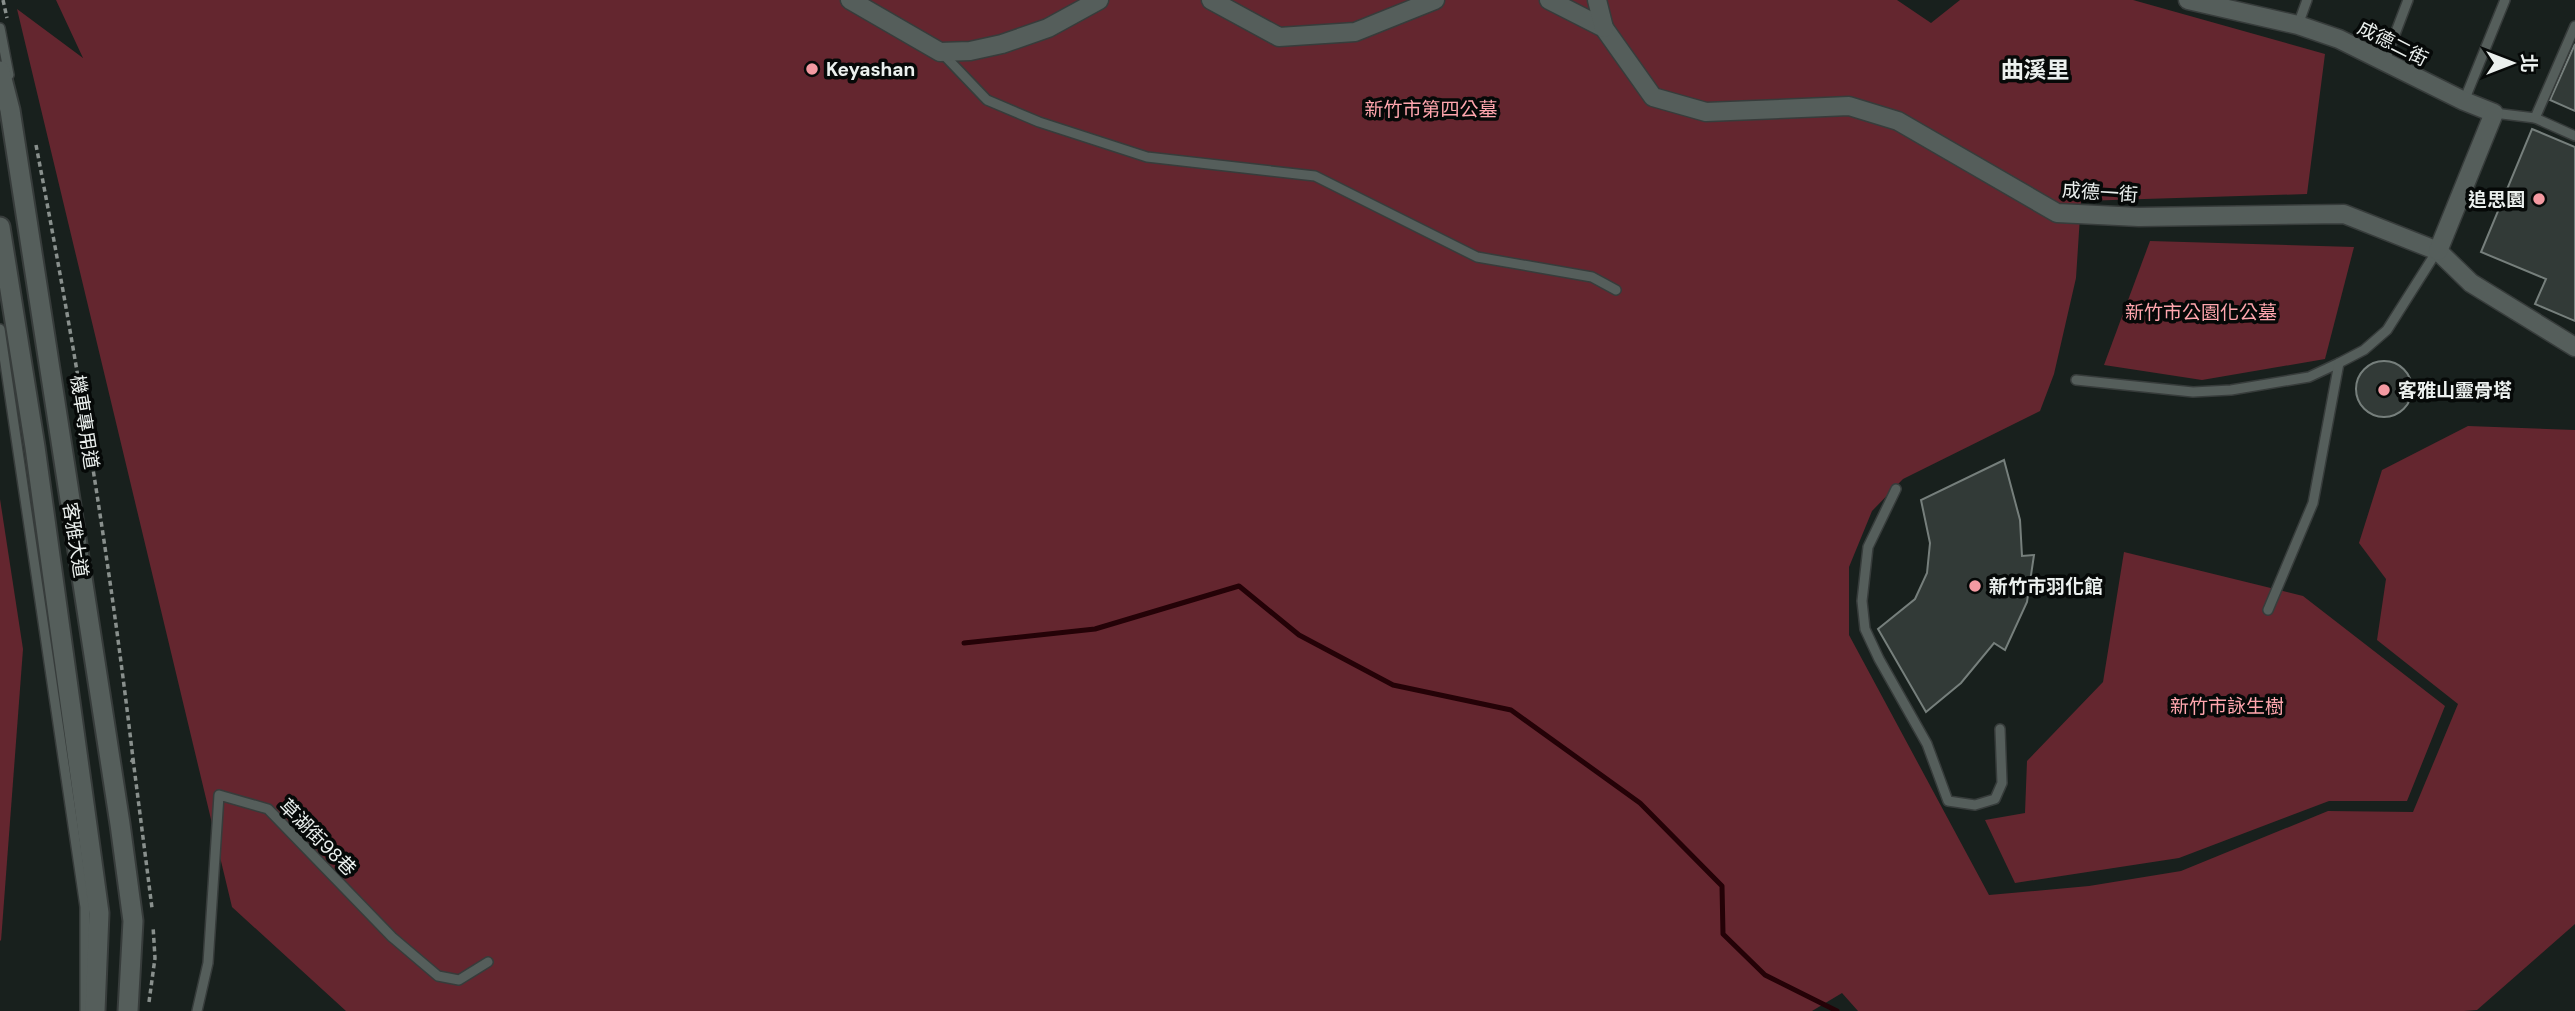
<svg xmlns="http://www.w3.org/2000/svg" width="2575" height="1011" viewBox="0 0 2575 1011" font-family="'DM Sans','Noto Sans TC',sans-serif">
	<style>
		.green { fill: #64262f }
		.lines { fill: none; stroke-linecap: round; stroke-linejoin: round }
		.stream { stroke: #240207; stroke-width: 5 }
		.building { fill: #323a37; stroke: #767f7c; stroke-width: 2 }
		.service-casing { stroke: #373c3b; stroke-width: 12 }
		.minor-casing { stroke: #373c3b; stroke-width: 21 }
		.tertiary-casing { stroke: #373c3b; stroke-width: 23 }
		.path { stroke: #89908d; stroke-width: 3.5; stroke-dasharray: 5 3.5; stroke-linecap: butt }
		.service { stroke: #555e5b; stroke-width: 9 }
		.minor { stroke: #555e5b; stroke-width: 18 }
		.tertiary { stroke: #555e5b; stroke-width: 19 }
		.poi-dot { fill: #f49aa2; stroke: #060908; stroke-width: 2.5 }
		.labels { text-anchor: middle; stroke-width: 7; stroke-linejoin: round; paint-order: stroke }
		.street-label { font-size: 19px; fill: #ebf0ee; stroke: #060908 }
		.poi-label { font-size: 19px; font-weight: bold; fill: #ebf0ee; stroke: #060908; text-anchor: start }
		.park-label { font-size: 19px; fill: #ffa6ae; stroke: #060908 }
		.quarter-label { font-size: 23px; font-weight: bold; fill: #ebf0ee; stroke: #060908 }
	</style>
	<rect width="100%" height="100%" fill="#18201d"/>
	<g class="green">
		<polygon points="56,0 1897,0 1931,23 1960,0 2133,0 2325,54 2307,194 2081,201 2076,278 2054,374 2040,411 1903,479 1872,511 1849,567 1849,635 1989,895 2089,886 2181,871 2328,811 2413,812 2458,704 2377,640 2386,579 2359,543 2382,470 2468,426 2575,430 2575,924 2477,1010 2464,1011 1858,1011 1842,993 1812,1011 346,1011 232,907 17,9 83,58"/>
		<polygon points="2150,241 2354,247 2325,359 2202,380 2104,365"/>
		<polygon points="0,499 23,649 1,941 0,940"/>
		<polygon points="2124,552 2303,596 2445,706 2407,801 2329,801 2179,858 2015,883 1985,820 2025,813 2027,761 2103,682"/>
	</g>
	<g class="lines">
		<polyline class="stream" points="964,643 1095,629 1239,586 1299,635 1393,685 1511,710 1640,803 1722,886 1723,934 1765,975 1837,1011"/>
	</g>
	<g class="building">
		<polygon points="2575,44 2575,111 2550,100"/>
		<polygon points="2532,129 2575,147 2575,321 2535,304 2546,279 2481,252"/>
		<circle cx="2384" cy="389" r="28"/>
		<polygon points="2004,460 2020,520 2022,556 2034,555 2027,602 2005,650 1994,643 1961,683 1926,712 1878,629 1915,599 1927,573 1930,543 1921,500"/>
	</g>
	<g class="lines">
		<g class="service-casing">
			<g id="service">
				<polyline points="2298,25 2307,0"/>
				<polyline points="0,28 9,75"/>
				<polyline points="942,53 987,100 1039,122 1147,157 1315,176 1477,257 1592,277 1616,290"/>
				<polyline points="2384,63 2408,0"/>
				<polyline points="2464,101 2505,0"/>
				<polyline points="2494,113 2535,118 2575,136"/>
				<polyline points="2535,118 2575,26"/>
				<polyline points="0,329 85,907 85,1011"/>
				<polyline points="2076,380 2193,392 2231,390 2309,377 2339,363"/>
				<polyline points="1896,489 1868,547 1862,601 1865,629 1879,659 1927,744 1948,801 1975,805 1995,799 2002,783 2000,729"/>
				<polyline points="2268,610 2313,503 2339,363 2364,350 2387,330 2437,251"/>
				<polyline points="197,1011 208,963 219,795 268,809 392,937 438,976 459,980 488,962"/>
			</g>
		</g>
		<g class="minor-casing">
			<g id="minor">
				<polyline points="850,0 940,52 970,51 1002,44 1048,28 1099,0"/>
				<polyline points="1211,0 1279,37 1355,32 1435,0"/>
				<polyline points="1549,0 1604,28 1653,97 1706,112 1849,106 1898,121 2057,213 2139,217 2344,214 2438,251 2471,283 2575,347"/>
				<polyline points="1597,0 1604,28"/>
				<polyline points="2188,0 2298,25 2339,39 2464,101 2494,113 2438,251"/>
			</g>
		</g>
		<g class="tertiary-casing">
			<g id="tertiary">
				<polyline points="0,71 10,110 120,824 133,921 128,1011"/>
				<polyline points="0,227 35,447 99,913 95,1011"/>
			</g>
		</g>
		<g class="path">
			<polyline points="3,0 7,18"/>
			<path d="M36 145C75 348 109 553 133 759L131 763"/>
			<polyline points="133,759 152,908"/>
			<polyline points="149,1002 155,958 153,926"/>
		</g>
		<use href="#service" class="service"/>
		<use href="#minor" class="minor"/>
		<use href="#tertiary" class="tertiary"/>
	</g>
	<g class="poi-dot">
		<circle cx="812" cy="69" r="7"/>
		<circle cx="2539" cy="199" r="7"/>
		<circle cx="2384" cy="390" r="7"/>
		<circle cx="1975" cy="586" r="7"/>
	</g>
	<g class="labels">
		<g class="street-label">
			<text transform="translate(2393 43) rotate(27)" y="7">成德二街</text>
			<text transform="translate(2100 192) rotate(4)" y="7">成德一街</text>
			<text transform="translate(85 422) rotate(81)" y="7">機車專用道</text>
			<text transform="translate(76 540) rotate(81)" y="7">客雅大道</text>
			<text transform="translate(318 837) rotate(45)" y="7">草湖街98巷</text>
		</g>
		<g class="poi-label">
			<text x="826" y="76">Keyashan</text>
			<text x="2525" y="206" text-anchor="end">追思園</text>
			<text x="2398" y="397">客雅山靈骨塔</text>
			<text x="1989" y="593">新竹市羽化館</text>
		</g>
		<g class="park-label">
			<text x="1431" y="116">新竹市第四公墓</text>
			<text x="2201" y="319">新竹市公園化公墓</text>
			<text x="2227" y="713">新竹市詠生樹</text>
		</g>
		<g class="quarter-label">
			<text x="2035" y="78">曲溪里</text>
		</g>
	</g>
	<g transform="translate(2512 63) rotate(90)" stroke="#060908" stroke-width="5" paint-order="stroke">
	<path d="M0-5L12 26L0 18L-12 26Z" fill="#ebf0ee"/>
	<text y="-10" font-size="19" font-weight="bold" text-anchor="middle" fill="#ebf0ee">北</text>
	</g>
</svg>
